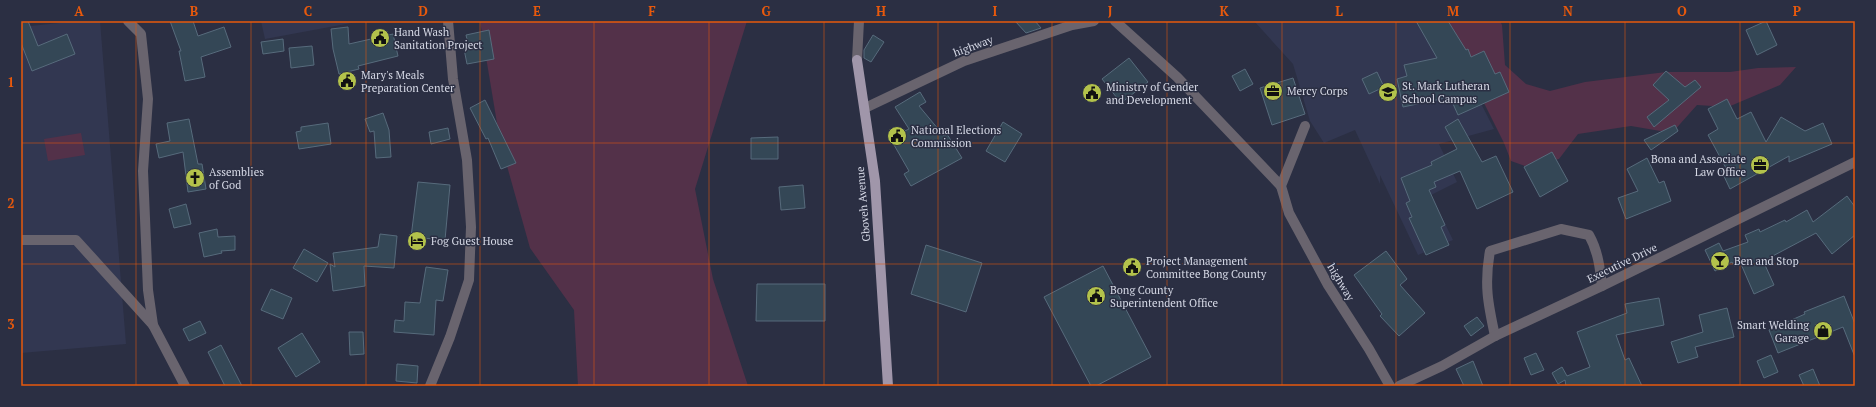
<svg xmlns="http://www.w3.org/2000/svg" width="1876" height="407" viewBox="0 0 1876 407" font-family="'PT Serif',serif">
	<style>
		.built { fill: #323751 }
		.green { fill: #533149 }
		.building { fill: #344756; stroke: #576b7c }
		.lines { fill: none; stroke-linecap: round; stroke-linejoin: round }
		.minor { stroke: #69646e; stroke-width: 10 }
		.primary { stroke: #a096aa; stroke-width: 10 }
		.grid { fill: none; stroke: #e8590c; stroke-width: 1; stroke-opacity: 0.55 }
		.labels { text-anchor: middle; stroke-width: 3; stroke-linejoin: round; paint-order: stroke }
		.poi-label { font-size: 11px; fill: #d6d9e6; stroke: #2b2f43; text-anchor: start }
		.street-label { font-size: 11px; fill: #d6d9e6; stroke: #2b2f43 }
		.neatline { fill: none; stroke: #e8590c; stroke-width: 1.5 }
		.grid-label { font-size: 13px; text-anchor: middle; font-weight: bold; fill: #e8590c }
	</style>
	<rect width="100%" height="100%" fill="#2b2f43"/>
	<g class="built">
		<polygon points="78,21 100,21 126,344 21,353 21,27"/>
		<polygon points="261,21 362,21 265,39"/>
		<polygon points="1254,21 1439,21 1494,129 1439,144 1457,182 1431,195 1453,240 1418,255 1380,175 1380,184 1355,130 1324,143 1310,121 1293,64"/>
	</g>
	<g class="green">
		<polygon points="480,21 747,21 695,189 713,279 748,386 578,386 574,310 530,248 500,141"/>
		<polygon points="1443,21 1500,21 1502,25 1505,65 1526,84 1550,91 1585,82 1666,72 1730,72 1758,68 1796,67 1780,85 1728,107 1697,105 1672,133 1631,126 1578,134 1559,159 1525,166 1511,161 1504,143"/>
		<polygon points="81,133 85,155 48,161 44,139"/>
	</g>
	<g class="building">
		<polygon points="21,21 28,21 38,46 67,34 75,54 32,71 21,43"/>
		<polygon points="170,21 193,21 198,36 224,27 231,47 201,57 205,77 185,81 179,51 181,51"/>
		<polygon points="1015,21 1035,21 1041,28 1026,33"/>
		<polygon points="1416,21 1448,21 1466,50 1468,49 1471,57 1484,51 1495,74 1500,72 1509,92 1458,115 1450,97 1403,107 1397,79 1407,76 1404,65 1437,58"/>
		<polygon points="1766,21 1777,45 1757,55 1746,30"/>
		<polygon points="348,27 349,44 393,34 398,56 358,66 359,69 339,74 333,49 331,29"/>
		<polygon points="489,30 494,59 467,64 464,49 469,48 466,35"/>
		<polygon points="873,35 884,42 871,62 864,58 864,50"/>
		<polygon points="283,39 284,51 263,54 261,42"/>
		<polygon points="312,46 314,65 291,68 289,48"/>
		<polygon points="1129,58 1148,82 1121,103 1102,79"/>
		<polygon points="1245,69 1253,84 1240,91 1232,76"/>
		<polygon points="1666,71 1685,87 1695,80 1701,87 1654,127 1647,117 1669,100 1653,85"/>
		<polygon points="1377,72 1384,87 1369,94 1362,79"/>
		<polygon points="1293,78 1305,114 1272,125 1260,88"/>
		<polygon points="920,92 926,102 919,106 944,136 947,134 962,158 911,186 904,174 909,171 890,138 909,129 895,107"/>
		<polygon points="1727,99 1737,119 1751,112 1766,142 1781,117 1805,131 1823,123 1832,144 1789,162 1789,156 1730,189 1721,170 1726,168 1708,135 1718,129 1708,109"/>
		<polygon points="485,100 516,163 501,169 488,138 486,139 470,108"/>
		<polygon points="383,113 389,130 391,157 376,158 374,131 370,132 365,119"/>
		<polygon points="189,119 198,164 202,164 206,189 188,192 183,152 159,158 156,144 170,141 167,123"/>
		<polygon points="1458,119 1482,162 1496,156 1513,192 1477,209 1460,171 1434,182 1436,187 1429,190 1445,225 1441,227 1449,245 1426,255 1409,218 1412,217 1406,203 1410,201 1401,178 1432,165 1431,162 1457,149 1445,127"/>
		<polygon points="1003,122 1022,134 1005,162 986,151"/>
		<polygon points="328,123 331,144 299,149 296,132 301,131 301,127"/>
		<polygon points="1675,125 1678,131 1651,150 1644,140"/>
		<polygon points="448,128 450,139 431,144 429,132"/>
		<polygon points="778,137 778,159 751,159 751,138"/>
		<polygon points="1552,152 1568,181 1540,197 1524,167"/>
		<polygon points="1647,158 1659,183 1664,181 1671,201 1626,219 1618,198 1638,191 1627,169"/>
		<polygon points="418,182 450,185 445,240 411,237"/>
		<polygon points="803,185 805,208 781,210 779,187"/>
		<polygon points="1847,196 1855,207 1855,235 1832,254 1816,233 1769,258 1771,263 1765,265 1774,285 1754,294 1741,264 1734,266 1732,262 1715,271 1705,250 1719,243 1723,251 1748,242 1745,235 1759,229 1760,232 1785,220 1786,222 1807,210 1813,222"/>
		<polygon points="186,204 191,224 174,228 169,209"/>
		<polygon points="217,229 218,237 235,236 235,250 221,251 222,253 204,257 199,233"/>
		<polygon points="380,234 397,236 394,268 364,266 365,286 333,291 330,264 335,267 333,253 378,247"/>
		<polygon points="926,245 982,263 966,312 911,294"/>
		<polygon points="304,249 328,263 317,282 293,268"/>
		<polygon points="1386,251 1407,279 1400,285 1425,313 1399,336 1380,316 1382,314 1354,275"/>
		<polygon points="1103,266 1151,357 1096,386 1091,386 1044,297"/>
		<polygon points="426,267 448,270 443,301 436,300 434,335 394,332 395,320 404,321 405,302 420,303"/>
		<polygon points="757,284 825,284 825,321 756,321"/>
		<polygon points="271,289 292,298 283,319 261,310"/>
		<polygon points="1844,296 1855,324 1855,357 1843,327 1778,353 1769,330 1805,314 1804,312"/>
		<polygon points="1659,298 1664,325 1616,335 1625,360 1629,358 1642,386 1566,386 1565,380 1558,384 1552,373 1562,367 1567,376 1590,367 1577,332 1627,313 1625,304"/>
		<polygon points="1727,308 1734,337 1695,347 1698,357 1678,363 1671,342 1703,332 1699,315"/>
		<polygon points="1477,317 1484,326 1471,336 1464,326"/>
		<polygon points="200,321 206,333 189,341 183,329"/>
		<polygon points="349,332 363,332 364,354 350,355"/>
		<polygon points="302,333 320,362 296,377 278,348"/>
		<polygon points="221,345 242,386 225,386 208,352"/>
		<polygon points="1536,353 1544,370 1531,375 1524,358"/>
		<polygon points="1771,355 1778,372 1764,378 1757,361"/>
		<polygon points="1473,361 1483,386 1464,386 1456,369"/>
		<polygon points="397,364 418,366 417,383 396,381"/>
		<polygon points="1813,369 1820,386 1804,386 1799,375"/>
	</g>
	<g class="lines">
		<g class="minor">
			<polyline points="128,21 141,34 148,99 143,171 148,290 153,325 185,386"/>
			<polyline points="1115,21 1177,77 1281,186"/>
			<polyline points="857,60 859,21"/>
			<polyline points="865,108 964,61 1072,25 1094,21"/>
			<polyline points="1305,126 1281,186 1289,213 1328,285 1369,349 1390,386"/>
			<polyline points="21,240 76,240 153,325"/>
			<path d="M1495 336C1488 304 1484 284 1490 251L1561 229 1589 235C1598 251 1600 268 1602 286"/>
			<polyline points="430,386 450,337 469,280 471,227 467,160 453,79 448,21"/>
			<polyline points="1399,386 1442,366 1495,336 1602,286 1855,162"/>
		</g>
		<polyline class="primary" points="857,60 875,181 888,386"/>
	</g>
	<path class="grid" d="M136 21V386M251 21V386M366 21V386M480 21V386M594 21V386M709 21V386M824 21V386M938 21V386M1052 21V386M1167 21V386M1282 21V386M1396 21V386M1510 21V386M1625 21V386M1740 21V386M21 143H1855M21 264H1855"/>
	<defs>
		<g id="civic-disc" transform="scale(1)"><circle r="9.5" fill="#b3c24b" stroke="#2b2f43"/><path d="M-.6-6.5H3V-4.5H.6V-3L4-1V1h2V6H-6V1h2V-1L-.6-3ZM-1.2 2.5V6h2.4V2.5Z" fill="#111"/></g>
		<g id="office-disc" transform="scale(1)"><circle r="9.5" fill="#b3c24b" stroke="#2b2f43"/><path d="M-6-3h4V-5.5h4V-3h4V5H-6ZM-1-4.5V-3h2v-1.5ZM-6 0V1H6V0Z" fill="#111"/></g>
		<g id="school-disc" transform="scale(1)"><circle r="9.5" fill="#b3c24b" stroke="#2b2f43"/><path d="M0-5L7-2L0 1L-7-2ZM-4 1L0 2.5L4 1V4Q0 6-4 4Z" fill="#111"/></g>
		<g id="church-disc" transform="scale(1)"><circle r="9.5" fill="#b3c24b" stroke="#2b2f43"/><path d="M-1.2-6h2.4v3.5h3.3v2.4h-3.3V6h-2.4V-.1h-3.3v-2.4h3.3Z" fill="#111"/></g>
		<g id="hotel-disc" transform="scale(1)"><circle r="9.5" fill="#b3c24b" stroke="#2b2f43"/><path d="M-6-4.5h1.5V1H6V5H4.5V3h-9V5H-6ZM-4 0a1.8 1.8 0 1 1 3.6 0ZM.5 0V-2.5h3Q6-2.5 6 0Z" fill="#111"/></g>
		<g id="bar-disc" transform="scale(1)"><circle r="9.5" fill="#b3c24b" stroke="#2b2f43"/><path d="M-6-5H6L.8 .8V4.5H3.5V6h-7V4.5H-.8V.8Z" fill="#111"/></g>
		<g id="shop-disc" transform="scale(1)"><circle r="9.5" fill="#b3c24b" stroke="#2b2f43"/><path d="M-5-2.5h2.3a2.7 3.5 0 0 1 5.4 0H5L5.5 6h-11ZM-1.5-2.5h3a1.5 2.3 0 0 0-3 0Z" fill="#111"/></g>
	</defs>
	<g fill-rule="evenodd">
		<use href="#civic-disc" x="380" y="38"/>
		<use href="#civic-disc" x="347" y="81"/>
		<use href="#office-disc" x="1273" y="91"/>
		<use href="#school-disc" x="1388" y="92"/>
		<use href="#civic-disc" x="1092" y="93"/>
		<use href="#civic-disc" x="897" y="136"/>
		<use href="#office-disc" x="1760" y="165"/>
		<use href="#church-disc" x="195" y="178"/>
		<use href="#hotel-disc" x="417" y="241"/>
		<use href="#bar-disc" x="1720" y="261"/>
		<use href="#civic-disc" x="1132" y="267"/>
		<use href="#civic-disc" x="1096" y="296"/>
		<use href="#shop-disc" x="1823" y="331"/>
	</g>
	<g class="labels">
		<g class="poi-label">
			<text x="394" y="36">Hand Wash<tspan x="394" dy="13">Sanitation Project</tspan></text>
			<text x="361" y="79">Mary's Meals<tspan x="361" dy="13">Preparation Center</tspan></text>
			<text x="1402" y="90">St. Mark Lutheran<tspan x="1402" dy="13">School Campus</tspan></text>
			<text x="1106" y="91">Ministry of Gender<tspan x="1106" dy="13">and Development</tspan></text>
			<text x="1287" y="95">Mercy Corps</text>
			<text x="911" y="134">National Elections<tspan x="911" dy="13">Commission</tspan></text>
			<text x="1746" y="163" text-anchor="end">Bona and Associate<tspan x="1746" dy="13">Law Office</tspan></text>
			<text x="209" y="176">Assemblies<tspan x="209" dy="13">of God</tspan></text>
			<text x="431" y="245">Fog Guest House</text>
			<text x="1146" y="265">Project Management<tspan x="1146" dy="13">Committee Bong County</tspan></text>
			<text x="1734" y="265">Ben and Stop</text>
			<text x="1110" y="294">Bong County<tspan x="1110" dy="13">Superintendent Office</tspan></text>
			<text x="1809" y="329" text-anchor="end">Smart Welding<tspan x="1809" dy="13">Garage</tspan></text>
		</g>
		<g class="street-label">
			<text transform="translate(973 46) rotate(-20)" y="4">highway</text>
			<text transform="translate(863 204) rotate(-95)" y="4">Gboveh Avenue</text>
			<text transform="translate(1622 263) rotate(-26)" y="4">Executive Drive</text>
			<text transform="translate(1341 282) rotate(59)" y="4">highway</text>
		</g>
	</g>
	<rect width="1876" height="407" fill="none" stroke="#2b2f43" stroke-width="44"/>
	<rect x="22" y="22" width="1832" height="363" class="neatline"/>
	<g class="grid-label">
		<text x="79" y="16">A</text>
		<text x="194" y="16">B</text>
		<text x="308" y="16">C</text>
		<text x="423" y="16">D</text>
		<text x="537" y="16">E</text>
		<text x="652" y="16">F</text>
		<text x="766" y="16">G</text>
		<text x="881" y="16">H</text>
		<text x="995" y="16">I</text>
		<text x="1110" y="16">J</text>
		<text x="1224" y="16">K</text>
		<text x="1339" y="16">L</text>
		<text x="1453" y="16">M</text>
		<text x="1568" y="16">N</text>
		<text x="1682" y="16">O</text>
		<text x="1797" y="16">P</text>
		<text x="11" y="87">1</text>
		<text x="11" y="208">2</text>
		<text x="11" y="329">3</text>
	</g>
</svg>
